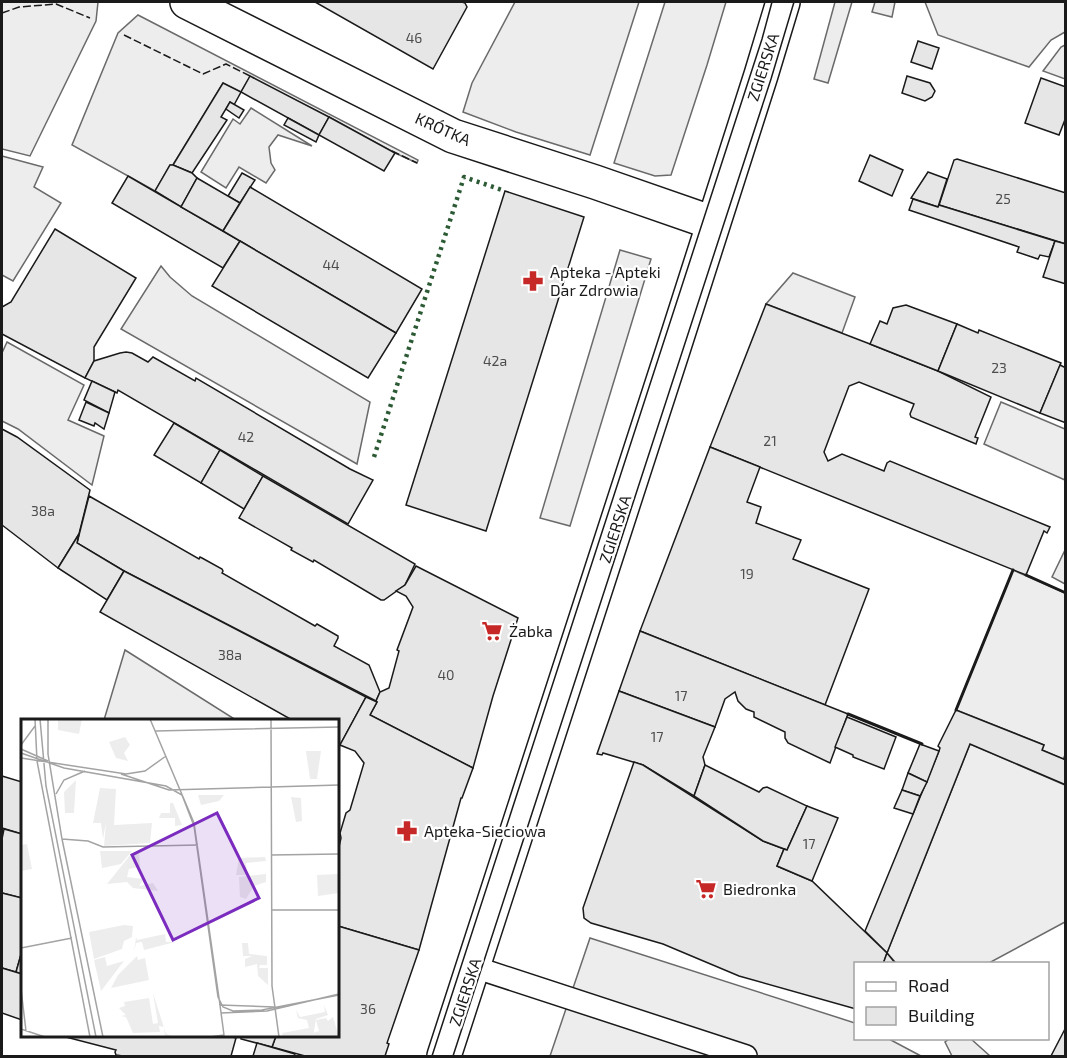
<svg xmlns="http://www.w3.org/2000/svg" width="1067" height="1058" viewBox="0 0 1067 1058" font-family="'Exo 2',sans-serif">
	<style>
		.built { fill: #ededed; stroke: #6a6a6a; stroke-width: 1.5 }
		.building { fill: #e6e6e6; stroke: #1a1a1a; stroke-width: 1.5 }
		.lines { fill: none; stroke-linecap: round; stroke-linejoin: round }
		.lane-casing { stroke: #1a1a1a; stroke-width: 24 }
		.street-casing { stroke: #1a1a1a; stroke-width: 36 }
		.secondary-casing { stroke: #1a1a1a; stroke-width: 36 }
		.lane { stroke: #fff; stroke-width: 21 }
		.street { stroke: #fff; stroke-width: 33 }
		.secondary { stroke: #fff; stroke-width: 33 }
		.tram { stroke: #1a1a1a; stroke-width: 1.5 }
		.hedge { stroke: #2b5a34; stroke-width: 4.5; stroke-dasharray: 3 4.5; stroke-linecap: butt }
		.fence { stroke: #1a1a1a; stroke-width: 1.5; stroke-dasharray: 8 3; stroke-linecap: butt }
		.wall { stroke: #1a1a1a; stroke-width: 3 }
		.labels { text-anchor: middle; stroke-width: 4.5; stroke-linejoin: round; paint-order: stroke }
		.number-label { font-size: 14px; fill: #4d4d4d }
		.street-label { font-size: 16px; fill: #1a1a1a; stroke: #fff }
		.poi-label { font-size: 16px; fill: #1a1a1a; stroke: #fff; text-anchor: start }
		.inset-road { fill: none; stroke: #a3a3a3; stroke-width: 1.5 }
		.view { fill: #7b2cbf; fill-opacity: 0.15; stroke: #7b2cbf; stroke-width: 3 }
		.inset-edge { fill: none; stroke: #1a1a1a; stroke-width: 3 }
	</style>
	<rect width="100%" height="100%" fill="#fff"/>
	<g class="built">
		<polygon points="2,2 98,2 96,21 30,156 2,149"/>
		<polygon points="515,2 639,2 590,155 516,132 463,112 472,83"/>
		<polygon points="665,2 726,2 707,65 671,175 655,176 614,163"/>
		<polygon points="835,2 852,2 828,83 814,79"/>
		<polygon points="875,2 895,2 892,17 872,12"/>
		<polygon points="925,2 1065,2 1065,32 1051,40 1029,67 938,35"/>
		<polygon points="138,15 418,160 417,163 395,153 329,117 250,77 241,92 223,83 173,165 170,165 155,191 72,145 118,33"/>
		<polygon points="1065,45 1065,79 1043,71 1061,47"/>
		<polygon points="251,108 312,146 278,135 269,147 271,163 275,170 266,183 239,167 226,188 201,172 233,119 240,124"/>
		<polygon points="2,156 43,167 34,187 61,203 13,281 2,275"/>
		<polygon points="620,250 651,259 570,526 540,518"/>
		<polygon points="161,266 170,277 192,296 370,402 357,464 121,329"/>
		<polygon points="793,273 855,297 842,333 766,304"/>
		<polygon points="7,342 84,385 68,420 104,436 92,485 18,429 2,421 2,353"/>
		<polygon points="1001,402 1065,429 1065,480 984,444"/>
		<polygon points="1065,550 1066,550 1065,584 1052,577"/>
		<polygon points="1013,570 1065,593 1066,753 1063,759 1042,750 1044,745 956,710"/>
		<polygon points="125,650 236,720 104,720"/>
		<polygon points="970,744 1065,785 1065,922 989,963 896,963 887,953"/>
		<polygon points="590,938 855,1023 856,1038 889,1039 921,1056 550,1056"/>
		<polygon points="949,1039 971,1039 990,1056 952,1056 945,1042"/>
	</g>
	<g class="building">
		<polygon points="315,2 462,2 465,3 467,7 433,69"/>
		<polygon points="918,41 939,48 932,69 911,62"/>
		<polygon points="250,76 329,117 319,135 241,92"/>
		<polygon points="907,76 930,83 935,91 932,97 925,101 902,93"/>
		<polygon points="1041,78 1066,87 1066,117 1059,135 1025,123"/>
		<polygon points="223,83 241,92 234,105 230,102 221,117 227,120 192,173 173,165"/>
		<polygon points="230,102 244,110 239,118 226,109"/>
		<polygon points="329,117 395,153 384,171 319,135"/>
		<polygon points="288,118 319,135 316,142 284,125"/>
		<polygon points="870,155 903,170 892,196 859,181"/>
		<polygon points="957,159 1066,193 1066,244 939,205 954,160"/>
		<polygon points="170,165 173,165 192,173 197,178 181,207 155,191"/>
		<polygon points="928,172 947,179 938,207 911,198"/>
		<polygon points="242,173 255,180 240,203 228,196"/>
		<polygon points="128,176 240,241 223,268 112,203"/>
		<polygon points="197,178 240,203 223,231 181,207"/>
		<polygon points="250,187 422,289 396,333 223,231"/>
		<polygon points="505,191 584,217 486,531 406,505"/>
		<polygon points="913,199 938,207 939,205 1055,241 1049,257 1040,255 1038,259 1017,252 1019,247 909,210"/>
		<polygon points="55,229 136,278 94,347 94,361 85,378 2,334 2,307 11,302"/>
		<polygon points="240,241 396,333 368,378 212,286"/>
		<polygon points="1055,241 1066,244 1066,284 1043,277"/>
		<polygon points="766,304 870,344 938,371 991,397 975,437 978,438 976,444 911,417 910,414 914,404 859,382 849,386 824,452 828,461 842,454 884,471 887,463 890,461 1050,527 1047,533 1044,531 1026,575 710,447"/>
		<polygon points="906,305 957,324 938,371 870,344 880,321 887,324 893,308"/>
		<polygon points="957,324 978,333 979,330 1061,363 1040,413 938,371"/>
		<polygon points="126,352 132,353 148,362 153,357 195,381 196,378 350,469 373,480 348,524 118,390 117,393 85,378 94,361 120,353"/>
		<polygon points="1060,365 1066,368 1066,423 1040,413"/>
		<polygon points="92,381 115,392 109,413 84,400"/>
		<polygon points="86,402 109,413 104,429 95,423 94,426 79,420"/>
		<polygon points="174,423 220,450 201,483 154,455"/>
		<polygon points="2,429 17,437 90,490 79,534 58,568 2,525"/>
		<polygon points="710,447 760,467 747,502 761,507 756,523 801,540 793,559 869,589 825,705 640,631"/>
		<polygon points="220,450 263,476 244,509 201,483"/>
		<polygon points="263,476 415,564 405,585 384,600 381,600 314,560 313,562 291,550 292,548 239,518"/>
		<polygon points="89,496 199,559 200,557 202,558 222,569 223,571 222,573 315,626 317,624 338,636 338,638 334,646 369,665 380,692 376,701 124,571 77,543"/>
		<polygon points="79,534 77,543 124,571 107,600 58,568"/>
		<polygon points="416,566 518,618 493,696 473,768 370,715 377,702 376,701 380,692 389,688 399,651 397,650 413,607 406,596 396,591 405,585"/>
		<polygon points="124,571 366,697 340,745 342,745 338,746 338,720 292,720 100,612"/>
		<polygon points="640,631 848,714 830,763 788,743 785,738 785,732 754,717 754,712 746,709 738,701 735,692 725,699 715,727 619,691"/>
		<polygon points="619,691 715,727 703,757 705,765 694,796 643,765 603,753 602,755 597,754"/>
		<polygon points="366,697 377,702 370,715 473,768 462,798 461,798 419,950 338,926 338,851 341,838 340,833 346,813 350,810 364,763 355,751 340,745"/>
		<polygon points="956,710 1044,745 1042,750 1066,760 1066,785 970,744 887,953 865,931 939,751 940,748 938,746"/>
		<polygon points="847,717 896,737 884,769 853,757 853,755 835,747"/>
		<polygon points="920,744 939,751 927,782 908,773"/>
		<polygon points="634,762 643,765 763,841 784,849 777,866 812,881 887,953 883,964 856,964 856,1009 739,976 663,944 591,923 584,918 583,908"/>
		<polygon points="705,765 759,792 763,788 767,787 807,806 787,850 763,841 694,796"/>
		<polygon points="908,773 927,782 920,796 902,790"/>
		<polygon points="2,776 22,782 22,834 2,828"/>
		<polygon points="902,790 920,796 913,814 894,808"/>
		<polygon points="807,806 838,818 812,881 777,866 784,849 787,850"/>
		<polygon points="4,829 22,834 22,898 2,893 2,839"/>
		<polygon points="2,893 22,898 22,951 16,972 2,968"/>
		<polygon points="338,926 419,950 387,1043 389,1044 385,1056 305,1056 272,1047 276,1036 338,1036"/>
		<polygon points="22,951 22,974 16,972"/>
		<polygon points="887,953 896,964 883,964"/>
		<polygon points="2,968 22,974 22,1020 2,1013"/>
		<polygon points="1066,1027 1066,1056 1051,1056"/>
		<polygon points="62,1036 229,1036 236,1038 231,1056 123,1056 116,1055 115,1052 116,1050"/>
		<polygon points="241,1036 276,1036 272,1047 241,1039"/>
		<polygon points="257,1043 295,1054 294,1056 253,1056"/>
	</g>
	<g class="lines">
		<g class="lane-casing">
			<polyline id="lane" points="474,967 746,1056"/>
		</g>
		<g class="street-casing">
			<polyline id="street" points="187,2 453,136 595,182 713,223"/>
		</g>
		<g class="secondary-casing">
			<polyline id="secondary" points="444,1056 673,350 761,75 783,2"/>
		</g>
		<use href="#lane" class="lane"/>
		<use href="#street" class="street"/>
		<use href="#secondary" class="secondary"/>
		<g class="tram">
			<polyline points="432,1056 762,39 772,2"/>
			<polyline points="453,1056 771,79 794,2"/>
		</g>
		<polyline class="hedge" points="374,457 464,177 505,191"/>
		<g class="fence">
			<polyline points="2,13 19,7 56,4 90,18"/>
			<polyline points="124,35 203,74 226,64 254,78"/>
			<polyline points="392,151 417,163"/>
		</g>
		<g class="wall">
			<polyline points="1026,575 1066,593"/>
			<polyline points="956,710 1013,570"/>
			<polyline points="848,714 922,744"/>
		</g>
	</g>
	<defs>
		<g id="pharmacy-bare" transform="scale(1.62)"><path d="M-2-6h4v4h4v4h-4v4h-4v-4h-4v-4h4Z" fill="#c62828" stroke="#fff" stroke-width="2.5" paint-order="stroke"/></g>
		<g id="supermarket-bare" transform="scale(1.62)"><path d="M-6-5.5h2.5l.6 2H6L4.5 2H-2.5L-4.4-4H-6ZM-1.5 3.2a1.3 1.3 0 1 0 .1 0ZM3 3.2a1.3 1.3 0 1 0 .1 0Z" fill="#c62828" stroke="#fff" stroke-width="2.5" paint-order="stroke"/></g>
	</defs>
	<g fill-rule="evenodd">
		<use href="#pharmacy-bare" x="533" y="281"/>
		<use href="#supermarket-bare" x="492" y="631"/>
		<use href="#pharmacy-bare" x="407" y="831"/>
		<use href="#supermarket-bare" x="706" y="889"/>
	</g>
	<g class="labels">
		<g class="number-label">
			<text x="414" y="43">46</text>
			<text x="1003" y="204">25</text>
			<text x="331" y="270">44</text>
			<text x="495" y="366">42a</text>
			<text x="999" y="373">23</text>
			<text x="246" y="442">42</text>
			<text x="770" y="446">21</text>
			<text x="43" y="516">38a</text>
			<text x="747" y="579">19</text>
			<text x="230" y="660">38a</text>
			<text x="446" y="680">40</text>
			<text x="681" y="701">17</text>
			<text x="657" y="742">17</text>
			<text x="809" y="849">17</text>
			<text x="368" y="1014">36</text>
		</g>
		<g class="street-label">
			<text transform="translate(763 67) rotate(-72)" y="6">ZGIERSKA</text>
			<text transform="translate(443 129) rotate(24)" y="6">KRÓTKA</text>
			<text transform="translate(615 529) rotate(-72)" y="6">ZGIERSKA</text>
			<text transform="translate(465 992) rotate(-72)" y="6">ZGIERSKA</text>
		</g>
		<g class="poi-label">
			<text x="550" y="278">Apteka - Apteki<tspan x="550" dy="18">Dar Zdrowia</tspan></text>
			<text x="509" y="637">Żabka</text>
			<text x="424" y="837">Apteka-Sieciowa</text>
			<text x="723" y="895">Biedronka</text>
		</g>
	</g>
	<g transform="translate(21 719)">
		<rect width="318" height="318" fill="#fff"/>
		<path d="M37 0H61L58 15 37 11ZM104 18 109 26 103 34 107 42 95 39 88 23ZM285 32H300L296 60H289ZM55 61 53 94H44L43 73ZM79 69 95 70 93 106 131 104 129 124 83 127 85 103 82 120 80 104H72ZM177 76H203L198 82 180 86ZM270 78 280 79 281 102 275 103ZM149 84H152L161 106 154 107V99H138L140 94H149ZM6 125 11 150 0 152V126ZM79 132H111L100 145 81 149ZM118 132 119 148 108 150 106 158 123 160 118 167 132 164 137 172 112 169 106 163 86 165 110 135ZM244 138 245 142 225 144 226 156H215L218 139ZM245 155V163L233 167 225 180 219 178 218 158ZM318 155V174L297 177 296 156ZM103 206 112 207 111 218 103 222 101 230 73 240 68 213ZM144 215 145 223H154L123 231 121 223 115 224 113 234 115 218 116 221ZM221 224H227L228 235 246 237V246H239L238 249H247V266L237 257 236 245 224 248V240L231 237H222ZM116 237 117 241 124 239 128 261 90 269 97 256ZM84 238 86 247 103 242 80 272 73 241ZM132 274 145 315 151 317 144 318 143 308 138 307 139 313 112 314 105 298 100 297 105 296 98 289 104 287 103 283 128 279 132 305 137 304ZM303 286 307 296 295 300 292 318H262L261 314 288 309 286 301 277 299 275 291 279 298 304 293ZM312 298 318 318H293L292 314 298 312 295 301 305 299 307 302Z" fill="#ededed"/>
		<path class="inset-road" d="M14 0 16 42 69 318M19 0 25 67 75 318M27 0V35L41 120 82 318M129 0 173 104 199 286M250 0 251 267 258 318M134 12 318 8M0 26 14 7M0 30 27 42M0 34 43 49 145 67 161 76 173 107 197 278 202 288 212 292 241 291 318 276M0 39 105 55 124 52 145 37M100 55 148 71 318 66M35 75 43 61 64 52M41 120 67 122 82 128 177 126M250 136 318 135M250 191H318M0 229 51 219M0 270 5 312M200 294 246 292 318 275M0 310 24 318M189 318 203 316 199 286 253 288"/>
		<path class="view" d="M196 94 238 179 152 221 111 136Z"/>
		<rect width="318" height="318" class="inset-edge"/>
	</g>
	<rect width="1067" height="1058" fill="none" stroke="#1a1a1a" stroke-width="6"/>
	<rect x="854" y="962" width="195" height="78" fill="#ffffff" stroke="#a3a3a3" stroke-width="1.5"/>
	<rect x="866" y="982" width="30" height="9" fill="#ffffff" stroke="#a3a3a3" stroke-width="1.5"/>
	<text x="908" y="992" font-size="18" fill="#1a1a1a">Road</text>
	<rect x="866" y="1007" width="30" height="18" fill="#e6e6e6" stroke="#a3a3a3" stroke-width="1.5"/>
	<text x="908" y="1022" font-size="18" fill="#1a1a1a">Building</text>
</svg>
